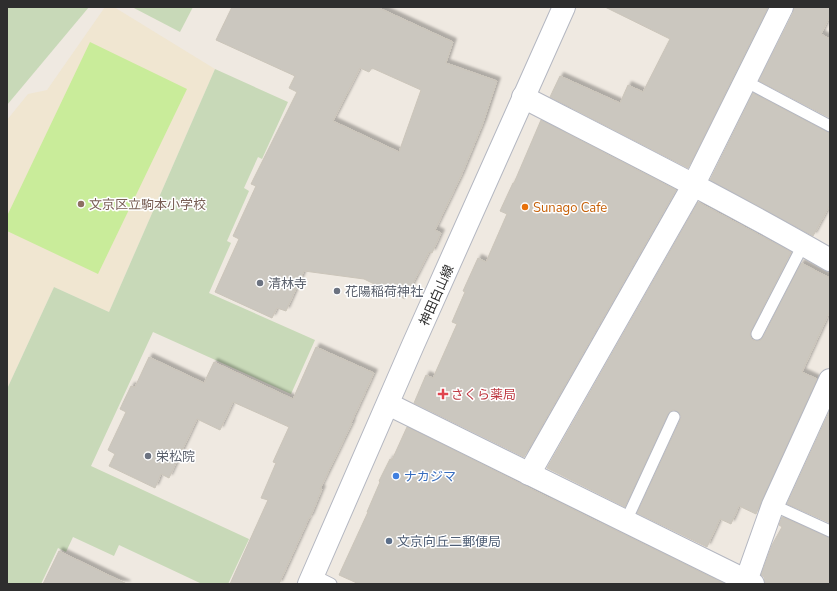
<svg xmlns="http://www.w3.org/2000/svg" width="837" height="591" viewBox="0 0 837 591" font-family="'Nunito Sans','Noto Sans JP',sans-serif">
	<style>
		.education { fill: #f0e6d1 }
		.cemetery { fill: #c8d9b8 }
		.pitch { fill: #c9ec9a }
		.building { fill: #cbc7bf; stroke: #cbc5ba; fill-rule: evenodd; filter: url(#shadow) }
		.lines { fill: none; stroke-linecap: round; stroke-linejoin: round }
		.lane-casing { stroke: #b4b7c1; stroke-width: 13 }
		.street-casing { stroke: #b4b7c1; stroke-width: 24 }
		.secondary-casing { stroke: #b4b7c1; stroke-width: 24 }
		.lane { stroke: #fff; stroke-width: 11 }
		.street { stroke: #fff; stroke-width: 22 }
		.secondary { stroke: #fff; stroke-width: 22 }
		.education-dot { fill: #8d6e63; stroke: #fff; stroke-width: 1.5 }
		.food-dot { fill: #e8710a; stroke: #fff; stroke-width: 1.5 }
		.worship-dot { fill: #6b7280; stroke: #fff; stroke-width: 1.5 }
		.health-dot { fill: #e0444e; stroke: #fff; stroke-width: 1.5 }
		.shop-dot { fill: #3f7fe0; stroke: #fff; stroke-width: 1.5 }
		.service-dot { fill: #5c6f8a; stroke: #fff; stroke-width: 1.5 }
		.labels { text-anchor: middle; stroke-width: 3; stroke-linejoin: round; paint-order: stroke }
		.education-label { font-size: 13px; fill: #785e54; stroke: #fff; text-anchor: start }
		.food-label { font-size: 13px; fill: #c56008; stroke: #fff; text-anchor: start }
		.worship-label { font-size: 13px; fill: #5b616d; stroke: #fff; text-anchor: start }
		.street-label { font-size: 13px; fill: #2e2e2e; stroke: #fff }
		.health-label { font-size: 13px; fill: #be3a42; stroke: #fff; text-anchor: start }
		.shop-label { font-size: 13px; fill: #366cbe; stroke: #fff; text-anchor: start }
		.service-label { font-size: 13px; fill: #4e5e75; stroke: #fff; text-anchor: start }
	</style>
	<defs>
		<filter id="shadow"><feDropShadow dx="3.5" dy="-3.5" stdDeviation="1" flood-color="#0004"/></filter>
	</defs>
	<rect width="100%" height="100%" fill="#efe9e1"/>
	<polygon class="education" points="105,7 114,7 215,69 109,312 54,287 7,389 7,120 28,94 47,90"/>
	<g class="cemetery">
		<polygon points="7,7 89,7 7,105"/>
		<polygon points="132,7 193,7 180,32"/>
		<polygon points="215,69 288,102 262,159 258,157 244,188 249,191 227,241 231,243 209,293 315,340 291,394 153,332 91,466 249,539 228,584 202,584 119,545 114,556 73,537 66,552 58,548 41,584 7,584 7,389 54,287 109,312"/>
	</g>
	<polygon class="pitch" points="90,42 187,89 98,274 7,231 7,216"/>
	<g class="building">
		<path d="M232 7H377L453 42 446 63 497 81 483 123 461 176 435 230 441 233 432 253 429 252 405 299 364 279 304 271 286 311 277 308 272 318 215 292 239 239 233 236 256 186 251 184 297 92 289 88 295 76 216 40ZM360 68 369 72 372 68 421 90 399 152 333 121Z"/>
		<polygon points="605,7 768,7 688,168 550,97 560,76 620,103 628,85 643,92 670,39"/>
		<polygon points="794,7 830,7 830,16 821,34 830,39 830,118 759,81 793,13"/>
		<polygon points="753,93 827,132 830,133 830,205 813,236 710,180"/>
		<polygon points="541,120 676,190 524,457 414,403 426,375 433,378 457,324 452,322 465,292 463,291 478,258 486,262 507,214 500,211 513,183 514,183"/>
		<polygon points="698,202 791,252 751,331 750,335 751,338 753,340 758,341 761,340 763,337 801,263 830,278 830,311 802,372 817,379 762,500 756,514 739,506 731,524 720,519 707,547 637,513 680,420 681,416 679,413 677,411 673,410 670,412 668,414 625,507 547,468"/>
		<polygon points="316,347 374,373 351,423 352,423 320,489 322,489 310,518 309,518 279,584 230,584 268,500 261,498 276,463 273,462 289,427 233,402 220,430 197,419 169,478 161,474 155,488 109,466 115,454 108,450 126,412 120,409 131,386 135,387 149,357 204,383 214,362 293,399"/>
		<polygon points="830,410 830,523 787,504"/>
		<polygon points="407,427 523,485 725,584 359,584 339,575 368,512 367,512 380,482 379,481 390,459 392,460"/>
		<polygon points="782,517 830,538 830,584 765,584 764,577 761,575 772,545 782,527 779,525"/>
		<polygon points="59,551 127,584 43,584"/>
	</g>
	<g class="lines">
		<g class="lane-casing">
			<g id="lane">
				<polyline points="745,81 830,126"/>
				<polyline points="757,334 803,245"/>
				<polyline points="773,505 830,531"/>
				<polyline points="626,521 674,417"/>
				<polyline points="313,575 331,584"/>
			</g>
		</g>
		<g class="street-casing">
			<g id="street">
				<path d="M523 97C626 150 730 202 830 260"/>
				<polyline points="388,404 753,584"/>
				<polyline points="529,474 693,186 782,7"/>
				<polyline points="746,581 773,505 830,380"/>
			</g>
		</g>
		<g class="secondary-casing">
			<polyline id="secondary" points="309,584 413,345 564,7"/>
		</g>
		<use href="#lane" class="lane"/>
		<use href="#street" class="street"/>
		<use href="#secondary" class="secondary"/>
	</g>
	<circle class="education-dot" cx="81" cy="204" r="4"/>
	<circle class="food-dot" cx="525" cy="207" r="4"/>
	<g class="worship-dot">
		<circle cx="260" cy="283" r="4"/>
		<circle cx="337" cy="291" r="4"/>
		<circle cx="148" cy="456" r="4"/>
	</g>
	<path class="health-dot" d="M441 388h4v4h4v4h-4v4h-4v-4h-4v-4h4z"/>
	<circle class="shop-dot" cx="396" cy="476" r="4"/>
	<circle class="service-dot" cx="389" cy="541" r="4"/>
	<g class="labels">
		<g class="education-label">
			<text x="89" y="209">文京区立駒本小学校</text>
		</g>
		<g class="food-label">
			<text x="533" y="212">Sunago Cafe</text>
		</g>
		<g class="worship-label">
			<text x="268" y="288">清林寺</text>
			<text x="345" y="296">花陽稲荷神社</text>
			<text x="156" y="461">栄松院</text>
		</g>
		<g class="street-label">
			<text transform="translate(436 295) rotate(-66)" y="5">神田白山線</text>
		</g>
		<g class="health-label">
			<text x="451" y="399">さくら薬局</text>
		</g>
		<g class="shop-label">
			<text x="404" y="481">ナカジマ</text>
		</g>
		<g class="service-label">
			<text x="397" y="546">文京向丘二郵便局</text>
		</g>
	</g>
	<rect width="837" height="591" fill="none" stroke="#2e2e2e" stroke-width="16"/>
</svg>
